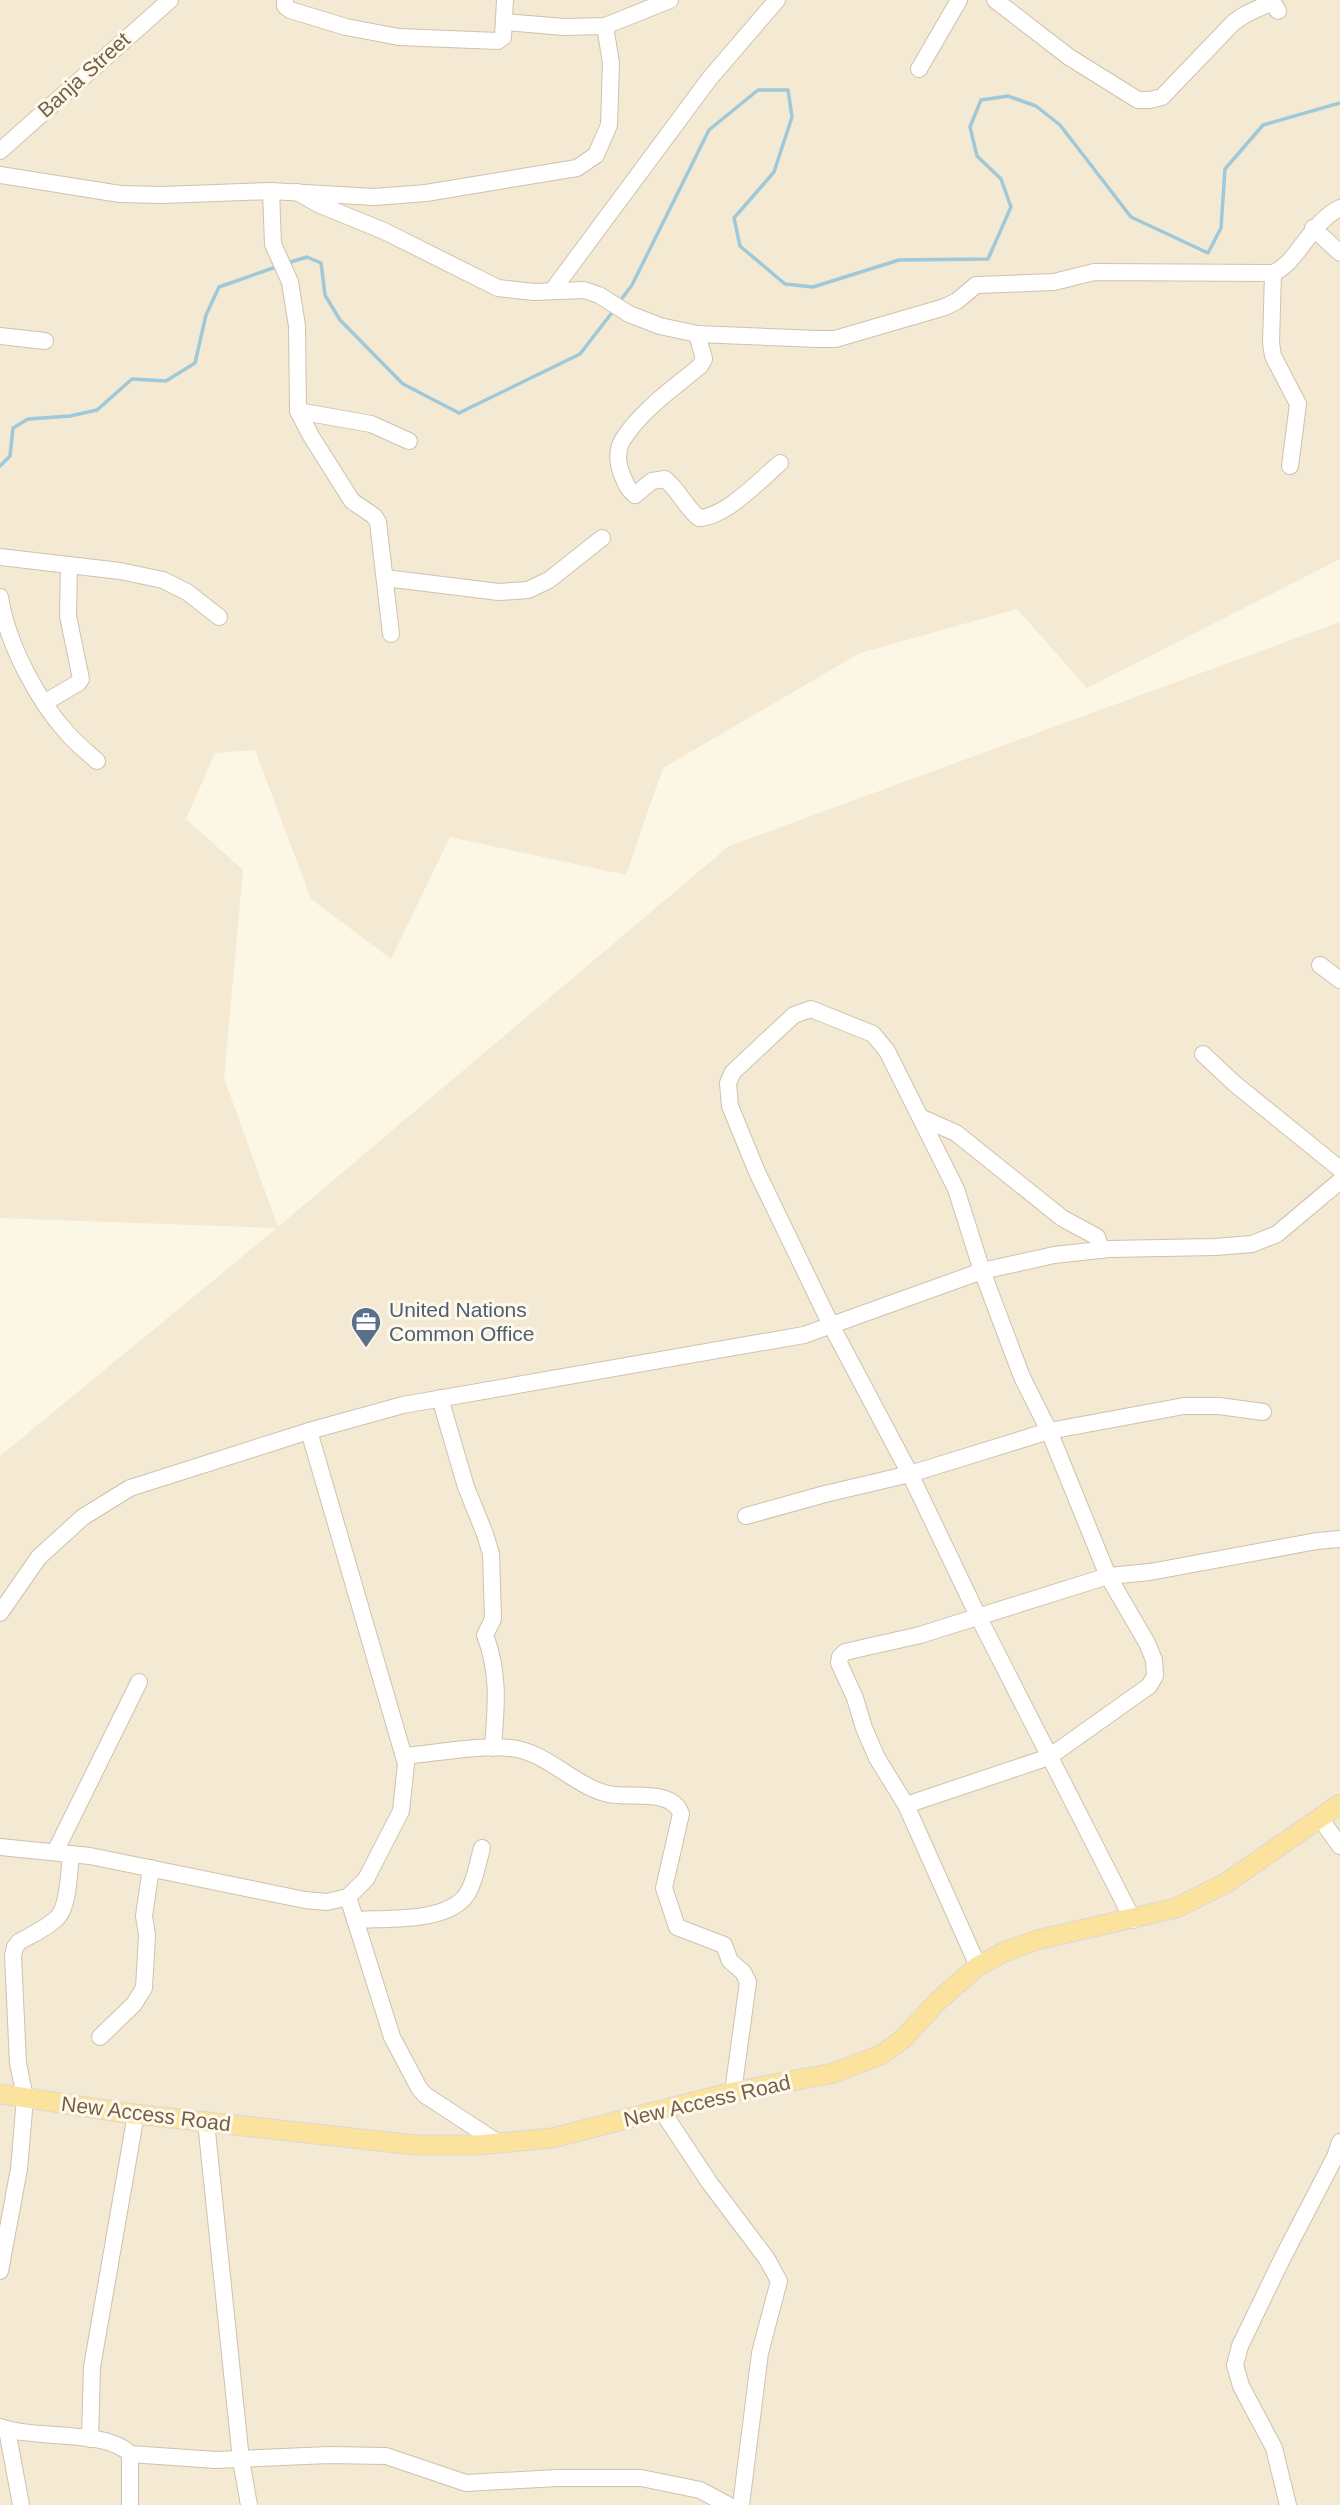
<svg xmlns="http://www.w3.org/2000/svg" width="1340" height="2505" viewBox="0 0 1340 2505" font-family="Helvetica,sans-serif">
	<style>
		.residential { fill: #f4e9d3 }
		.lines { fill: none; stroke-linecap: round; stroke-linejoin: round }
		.stream { stroke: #9fc9d8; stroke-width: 3.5 }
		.minor-casing { stroke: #d0c1ae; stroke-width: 18 }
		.major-casing { stroke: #ded8d4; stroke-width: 21 }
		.minor { stroke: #fff; stroke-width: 16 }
		.major { stroke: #fbe29d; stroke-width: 19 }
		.labels { text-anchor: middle; stroke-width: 6; stroke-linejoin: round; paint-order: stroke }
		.street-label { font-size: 21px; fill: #755e4a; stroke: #fff9eb }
		.service-label { font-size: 21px; fill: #4e5e75; stroke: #fff9eb; text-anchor: start }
	</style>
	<rect width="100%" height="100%" fill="#fcf6e5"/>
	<polygon class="residential" points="0,0 1340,0 1340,559 1087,688 1017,609 860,653 663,768 626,875 450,837 391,959 311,899 255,750 215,753 186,819 243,870 224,1078 278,1227 729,846 1340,622 1340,2505 0,2505 0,1456 277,1228 0,1218"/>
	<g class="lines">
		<g class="stream">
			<polyline points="287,263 307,257 321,263 325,295 340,320 403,384 459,413 580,354 614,310"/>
			<polyline points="620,301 632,285 709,130 758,90 788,90 792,117 774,172 734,218 740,246 785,284 813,287 899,260 988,259 1011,207 1001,179 977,156 970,127 981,100 1008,96 1036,106 1060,125 1131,217 1208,253 1221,228 1225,169 1263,125 1340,103"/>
			<polyline points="0,466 10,456 13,428 28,419 70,416 97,410 132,379 166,381 195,363 206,315 219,287 276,267"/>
		</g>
		<g class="minor-casing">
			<g id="minor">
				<polyline points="285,0 285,6 290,10 346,27 399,37 498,41 503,37 505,0"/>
				<polyline points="995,0 1069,57 1138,100 1150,100 1162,97 1234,22 1246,14 1270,3 1275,6 1278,11"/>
				<polyline points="505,22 564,27 605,26 670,0"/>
				<polyline points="919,69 959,0"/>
				<polyline points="0,151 170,0"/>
				<polyline points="0,175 120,194 162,195 271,191 374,197 426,193 577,168 596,155 609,125 611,63 605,26"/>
				<polyline points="271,191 273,244 290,282 297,326 298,411 311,436 352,501 374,516 378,522 391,634"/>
				<path d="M297 192 318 204 384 231 498 288 534 292 584 290 599 295 629 314 660 326 697 334 818 339H835L945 307 957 301 976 285 1054 282 1094 272 1273 273C1299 262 1308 224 1340 208"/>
				<polyline points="1313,228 1340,253"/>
				<polyline points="1273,273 1271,343 1273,356 1298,404 1290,466"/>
				<polyline points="552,291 710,78 777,0"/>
				<path d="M697 334 704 359 700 366C674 388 640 411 622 441 616 452 618 466 623 477 626 484 628 490 635 495L652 481 665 479C679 490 685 507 699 518 726 517 760 480 780 463"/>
				<polyline points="0,336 45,341"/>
				<polyline points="298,411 371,424 409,441"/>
				<polyline points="0,557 120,571 163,580 187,592 219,617"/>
				<polyline points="385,578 499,592 528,590 549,580 602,538"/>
				<path d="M0 597C7 643 37 700 68 734 77 744 87 752 97 761"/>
				<polyline points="44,703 78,683 81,679 68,616 69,565"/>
				<polyline points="1320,965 1340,980"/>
				<polyline points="1203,1054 1235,1084 1340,1169"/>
				<polyline points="920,1117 956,1133 1062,1218 1097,1237 1101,1250"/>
				<path d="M440 1398 466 1487 485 1534 491 1554 493 1619 485 1635C500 1674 496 1708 493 1748"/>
				<polyline points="746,1516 825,1494 910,1474 1049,1431 1184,1406 1219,1406 1263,1412"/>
				<polyline points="0,1613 39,1557 83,1517 130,1488 309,1431 403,1405 804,1335 982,1271 1054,1255 1109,1249 1215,1247 1252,1244 1277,1234 1340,1181"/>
				<path d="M404 1756C438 1753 476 1745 511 1748 547 1752 574 1786 608 1794 631 1799 672 1788 681 1814L664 1888 677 1927 724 1945 730 1961 743 1972 748 1982 733 2092"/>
				<polyline points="906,1805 1049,1757 1149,1686 1155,1676 1154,1660 1147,1643 1108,1576 1049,1431 1022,1377 982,1271 956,1189 887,1051 873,1034 811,1009 794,1015 733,1072 728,1083 730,1106 757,1172 831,1325 910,1474 978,1616 1133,1920"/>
				<polyline points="1320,1818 1340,1846"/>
				<polyline points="0,1847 90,1856 305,1900 327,1902 348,1897 366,1879 401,1811 406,1764 309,1431"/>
				<polyline points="55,1852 139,1682"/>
				<polyline points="348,1897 392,2037 419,2088 425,2095 500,2144"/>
				<path d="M355 1920C387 1918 448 1923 467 1894 475 1882 478 1862 482 1848"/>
				<polyline points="978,1966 906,1805 877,1758 864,1728 855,1698 839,1663 840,1657 845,1652 920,1635 1108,1576 1150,1572 1317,1541 1340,1539"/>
				<polyline points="100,2037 134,2004 144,1988 147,1935 144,1916 151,1868"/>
				<polyline points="662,2111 709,2182 767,2259 779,2281 760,2353 741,2505"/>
				<polyline points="206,2122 241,2460 249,2505"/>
				<path d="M0 2271 19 2169 25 2098 18 2063 13 1956 15 1947 19 1942C31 1935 47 1928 57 1918 69 1907 69 1870 71 1854"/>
				<path d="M0 2427C35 2440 107 2429 130 2454V2505"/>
				<polyline points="7,2430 21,2505"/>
				<polyline points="90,2439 92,2367 136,2114"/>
				<polyline points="130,2454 216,2460 329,2455 386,2456 466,2483 557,2478 641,2478 700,2490 728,2505"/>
				<polyline points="1288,2505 1274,2448 1241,2386 1235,2365 1240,2346 1282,2259 1335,2157 1340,2142"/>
			</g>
		</g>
		<g class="major-casing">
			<polyline id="major" points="0,2094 126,2113 415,2145 477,2145 552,2138 733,2092 833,2073 881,2055 903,2039 938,2001 978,1966 1004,1952 1037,1940 1176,1908 1226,1883 1340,1804"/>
		</g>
		<use href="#minor" class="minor"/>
		<use href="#major" class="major"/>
	</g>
	<defs>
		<g id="office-pin" transform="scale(1.575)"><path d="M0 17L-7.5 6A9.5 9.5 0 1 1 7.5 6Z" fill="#5c6f8a" stroke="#fff9eb"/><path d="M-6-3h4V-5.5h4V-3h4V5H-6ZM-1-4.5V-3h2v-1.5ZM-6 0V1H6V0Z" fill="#fff"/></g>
	</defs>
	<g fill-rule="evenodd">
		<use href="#office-pin" x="366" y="1322"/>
	</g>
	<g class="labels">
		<g class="street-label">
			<text transform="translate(84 75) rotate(-42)" y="7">Banja Street</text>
			<text transform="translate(707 2101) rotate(-13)" y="7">New Access Road</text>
			<text transform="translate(146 2114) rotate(7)" y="7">New Access Road</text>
		</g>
		<g class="service-label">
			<text x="389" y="1317">United Nations<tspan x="389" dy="24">Common Office</tspan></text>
		</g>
	</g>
</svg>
